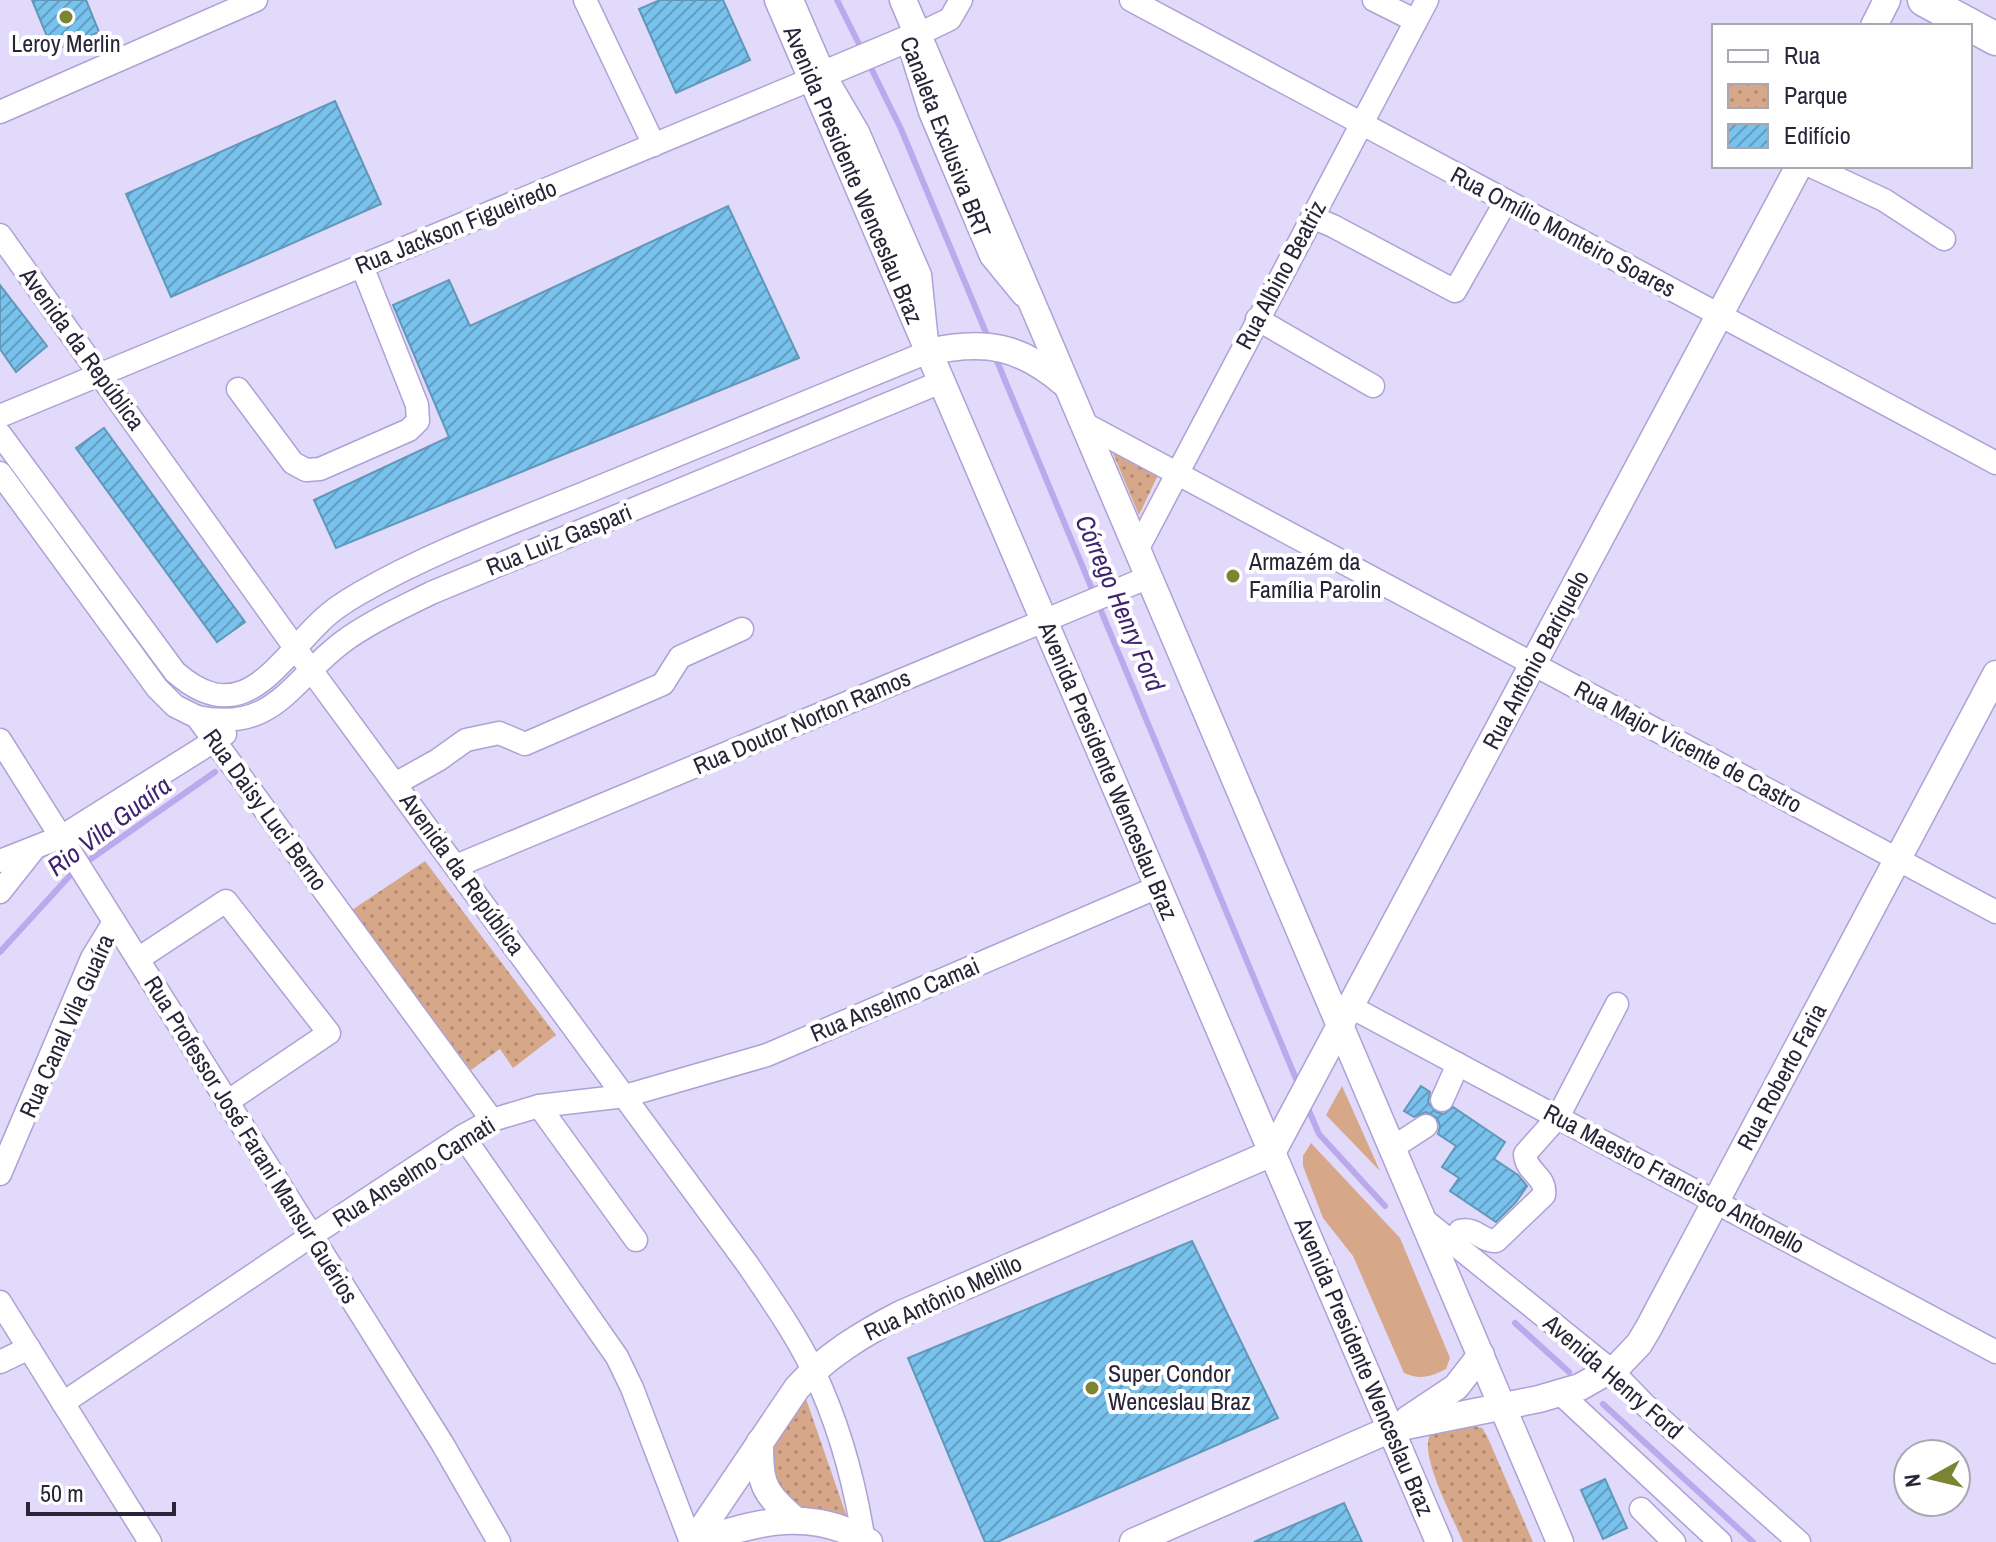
<svg xmlns="http://www.w3.org/2000/svg" width="1996" height="1542" viewBox="0 0 1996 1542" font-family="'Archivo Narrow',sans-serif">
	<style>
		.green { fill: #d6a889 }
		.park { fill: url(#park-dots) }
		.lines { fill: none; stroke-linecap: round; stroke-linejoin: round }
		.stream { stroke: #baa9ec; stroke-width: 6 }
		.building { fill: url(#building-hatch); stroke: #6198b9; stroke-width: 2 }
		.minor-casing { stroke: #aea1d5; stroke-width: 25 }
		.major-casing { stroke: #aea1d5; stroke-width: 29 }
		.highway-casing { stroke: #aea1d5; stroke-width: 35 }
		.minor { stroke: #fff; stroke-width: 22 }
		.major { stroke: #fff; stroke-width: 26 }
		.highway { stroke: #fff; stroke-width: 32 }
		.poi-dot { fill: #7a8431; stroke: #fff; stroke-width: 3 }
		.labels { text-anchor: middle; stroke-width: 8; stroke-linejoin: round; paint-order: stroke }
		.poi-label { font-size: 24px; fill: #292438; stroke: #fff; text-anchor: start }
		.street-label { font-size: 24px; fill: #292438; stroke: #fff }
		.water-label { font-size: 26px; font-style: italic; fill: #3f2370; stroke: #fff }
	</style>
	<defs>
		<pattern id="park-dots" width="8" height="8" patternUnits="userSpaceOnUse" patternTransform="scale(2)"><rect width="8" height="8" fill="#d6a889"/><path d="M2 2h.1M6 6h.1" fill="none" stroke="#ae8971" stroke-width="1.8" stroke-linecap="round"/></pattern>
		<pattern id="building-hatch" width="6" height="6" patternUnits="userSpaceOnUse" patternTransform="scale(2)"><rect width="6" height="6" fill="#78c2ee"/><path d="M-1 1l2-2M0 6l6-6M5 7l2-2" fill="none" stroke="#629dc2"/></pattern>
	</defs>
	<rect width="100%" height="100%" fill="#e1dafb"/>
	<g class="green">
		<polygon points="1342,1086 1380,1171 1326,1115"/>
		<path d="M1311 1143 1400 1238 1450 1358 1446 1369C1430 1377 1421 1380 1404 1373L1353 1256 1323 1218 1303 1166V1156Z"/>
	</g>
	<g class="park">
		<polygon points="1112,451 1159,473 1139,515"/>
		<polygon points="425,861 556,1035 513,1068 500,1049 471,1070 352,910"/>
		<polygon points="806,1399 849,1523 790,1503 771,1478 772,1446"/>
		<path d="M1473 1426 1482 1428 1487 1436 1533 1542H1463C1454 1519 1419 1456 1430 1435Z"/>
	</g>
	<g class="lines">
		<g class="stream">
			<polyline points="837,0 862,50"/>
			<polyline points="869,64 901,129 989,340"/>
			<polyline points="994,354 1299,1086"/>
			<polyline points="85,863 215,772"/>
			<polyline points="0,952 76,869"/>
			<polyline points="1306,1104 1319,1134 1385,1206"/>
			<polyline points="1515,1323 1569,1372"/>
			<polyline points="1603,1404 1753,1542"/>
		</g>
	</g>
	<g class="building">
		<polygon points="32,0 86,0 99,32 53,51"/>
		<polygon points="660,0 723,0 750,60 676,93 639,9"/>
		<polygon points="335,101 381,204 171,297 126,194"/>
		<polygon points="728,206 799,358 336,548 314,500 449,437 393,305 449,280 470,326"/>
		<polygon points="0,285 47,346 16,372 0,349"/>
		<polygon points="104,428 245,622 217,642 76,448"/>
		<polygon points="1421,1086 1430,1092 1428,1102 1436,1112 1444,1114 1453,1107 1505,1142 1494,1159 1518,1175 1527,1186 1516,1202 1496,1222 1450,1191 1459,1178 1442,1167 1456,1146 1438,1134 1440,1126 1437,1118 1426,1112 1414,1117 1404,1111"/>
		<polygon points="1192,1241 1278,1418 997,1542 985,1542 908,1358"/>
		<polygon points="1605,1479 1627,1528 1603,1539 1581,1490"/>
		<polygon points="1344,1503 1362,1542 1254,1542"/>
	</g>
	<g class="lines">
		<g class="minor-casing">
			<g id="minor">
				<polyline points="585,0 654,145"/>
				<polyline points="1131,0 1996,463"/>
				<polyline points="1374,0 1416,21"/>
				<polyline points="917,35 950,19 961,0"/>
				<polyline points="908,41 930,112 991,256 1023,295"/>
				<polyline points="0,112 256,0"/>
				<polyline points="1811,166 1884,200 1944,239"/>
				<polyline points="1312,217 1333,226 1455,291 1506,201"/>
				<path d="M0 235 311 670 748 1265C771 1299 795 1333 813 1370 839 1424 855 1483 864 1542"/>
				<polyline points="1257,319 1373,386"/>
				<polyline points="238,389 293,463 306,470 320,469 409,430 418,421 417,405 362,266"/>
				<polyline points="0,416 812,79"/>
				<polyline points="1083,423 1996,912"/>
				<path d="M0 434 175 672C242 731 275 665 321 621 332 610 346 601 360 593 433 551 514 522 592 490 704 444 816 398 928 352L920 275 858 132 824 74 792 0"/>
				<polyline points="0,473 157,688 175,706 197,717 492,1120"/>
				<polyline points="1137,550 1427,0"/>
				<path d="M197 717C275 733 290 681 344 641 370 622 401 608 431 593L941 382"/>
				<polyline points="0,740 442,1443 499,1542"/>
				<polyline points="395,784 438,760 466,740 499,733 525,744 663,684 680,657 742,629"/>
				<polyline points="0,861 61,837 225,734"/>
				<polyline points="456,866 1149,577"/>
				<polyline points="0,892 34,849"/>
				<polyline points="138,959 226,901 329,1033 227,1102"/>
				<polyline points="1351,1007 1996,1352"/>
				<polyline points="1442,1100 1458,1064"/>
				<polyline points="539,1106 636,1240"/>
				<polyline points="463,1136 617,1357 632,1388 691,1542"/>
				<polyline points="1392,1148 1426,1126"/>
				<polyline points="0,1174 92,958 114,922"/>
				<polyline points="1422,1218 1612,1371 1644,1404 1799,1542"/>
				<path d="M1453 1244 1460 1231C1476 1227 1482 1242 1496 1241L1544 1195C1547 1176 1526 1173 1525 1154L1558 1117 1617 1004"/>
				<polyline points="0,1302 150,1542"/>
				<polyline points="0,1362 29,1348"/>
				<polyline points="1561,1394 1720,1542"/>
				<polyline points="63,1403 311,1236 463,1136 492,1120 539,1106 625,1096 767,1055 1158,887"/>
				<polyline points="1641,1509 1674,1542"/>
			</g>
		</g>
		<g class="major-casing">
			<g id="major">
				<polyline points="778,0 1439,1542"/>
				<polyline points="903,0 1560,1542"/>
				<polyline points="1874,26 1887,0"/>
				<polyline points="812,79 917,35"/>
				<path d="M928 352C985 339 1021 346 1065 384"/>
				<polyline points="1408,1419 1456,1387 1481,1355"/>
				<path d="M760 1442C760 1486 763 1491 795 1520"/>
				<path d="M693 1542 797 1388C826 1356 862 1334 901 1314L1272 1153 1799 166"/>
				<path d="M697 1542C757 1521 812 1507 869 1542"/>
				<polyline points="1133,1542 1391,1429 1539,1399 1580,1387 1619,1365 1639,1344 1648,1329 1996,674"/>
			</g>
		</g>
		<g class="highway-casing">
			<polyline id="highway" points="1924,0 1996,39"/>
		</g>
		<use href="#minor" class="minor"/>
		<use href="#major" class="major"/>
		<use href="#highway" class="highway"/>
	</g>
	<g class="poi-dot">
		<circle cx="66" cy="17" r="8"/>
		<circle cx="1233" cy="576" r="8"/>
		<circle cx="1092" cy="1388" r="8"/>
	</g>
	<g class="labels">
		<g class="poi-label">
			<text x="66" y="52" text-anchor="middle">Leroy Merlin</text>
			<text x="1249" y="570">Armazém da<tspan x="1249" dy="28">Família Parolin</tspan></text>
			<text x="1108" y="1382">Super Condor<tspan x="1108" dy="28">Wenceslau Braz</tspan></text>
		</g>
		<g class="street-label">
			<text transform="translate(945 137) rotate(69)" y="8">Canaleta Exclusiva BRT</text>
			<text transform="translate(853 175) rotate(67)" y="8">Avenida Presidente Wenceslau Braz</text>
			<text transform="translate(456 227) rotate(-22)" y="8">Rua Jackson Figueiredo</text>
			<text transform="translate(1563 232) rotate(28)" y="8">Rua Omílio Monteiro Soares</text>
			<text transform="translate(1281 275) rotate(-62)" y="8">Rua Albino Beatriz</text>
			<text transform="translate(82 349) rotate(54)" y="8">Avenida da República</text>
			<text transform="translate(559 540) rotate(-22)" y="8">Rua Luiz Gaspari</text>
			<text transform="translate(1536 660) rotate(-62)" y="8">Rua Antônio Bariquelo</text>
			<text transform="translate(802 722) rotate(-23)" y="8">Rua Doutor Norton Ramos</text>
			<text transform="translate(1688 747) rotate(28)" y="8">Rua Major Vicente de Castro</text>
			<text transform="translate(1108 771) rotate(67)" y="8">Avenida Presidente Wenceslau Braz</text>
			<text transform="translate(265 810) rotate(54)" y="8">Rua Daisy Luci Berno</text>
			<text transform="translate(462 874) rotate(54)" y="8">Avenida da República</text>
			<text transform="translate(895 1000) rotate(-23)" y="8">Rua Anselmo Camai</text>
			<text transform="translate(67 1026) rotate(-66)" y="8">Rua Canal Vila Guaíra</text>
			<text transform="translate(1782 1077) rotate(-62)" y="8">Rua Roberto Faria</text>
			<text transform="translate(251 1140) rotate(58)" y="8">Rua Professor José Farani Mansur Guérios</text>
			<text transform="translate(414 1172) rotate(-32)" y="8">Rua Anselmo Camati</text>
			<text transform="translate(1674 1179) rotate(28)" y="8">Rua Maestro Francisco Antonello</text>
			<text transform="translate(943 1298) rotate(-25)" y="8">Rua Antônio Melillo</text>
			<text transform="translate(1364 1367) rotate(67)" y="8">Avenida Presidente Wenceslau Braz</text>
			<text transform="translate(1613 1377) rotate(41)" y="8">Avenida Henry Ford</text>
		</g>
		<g class="water-label">
			<text transform="translate(1120 603) rotate(67)" y="9">Córrego Henry Ford</text>
			<text transform="translate(109 826) rotate(-37)" y="9">Rio Vila Guaíra</text>
		</g>
	</g>
	<rect x="1712" y="24" width="260" height="144" fill="#ffffff" stroke="#a9a7af" stroke-width="2"/>
	<rect x="1728" y="50" width="40" height="12" fill="#ffffff" stroke="#a9a7af" stroke-width="2"/>
	<text x="1784" y="64" font-size="24" fill="#292438">Rua</text>
	<rect x="1728" y="84" width="40" height="24" fill="url(#park-dots)" stroke="#a9a7af" stroke-width="2"/>
	<text x="1784" y="104" font-size="24" fill="#292438">Parque</text>
	<rect x="1728" y="124" width="40" height="24" fill="url(#building-hatch)" stroke="#a9a7af" stroke-width="2"/>
	<text x="1784" y="144" font-size="24" fill="#292438">Edifício</text>
	<g transform="translate(1932 1478) rotate(262)"><circle r="38" fill="#ffffff" stroke="#a9a7af" stroke-width="2"/>
	<path d="M0-6L14 30L0 20L-14 30Z" fill="#7a8431"/>
	<text y="-12" font-size="22" font-weight="bold" text-anchor="middle" fill="#292438">N</text>
	</g>
	<path d="M28 1502v12h146v-12" fill="none" stroke="#292438" stroke-width="4"/>
	<text x="40" y="1502" font-size="24" fill="#292438" stroke="#ffffff" stroke-width="6" paint-order="stroke">50 m</text>
</svg>
